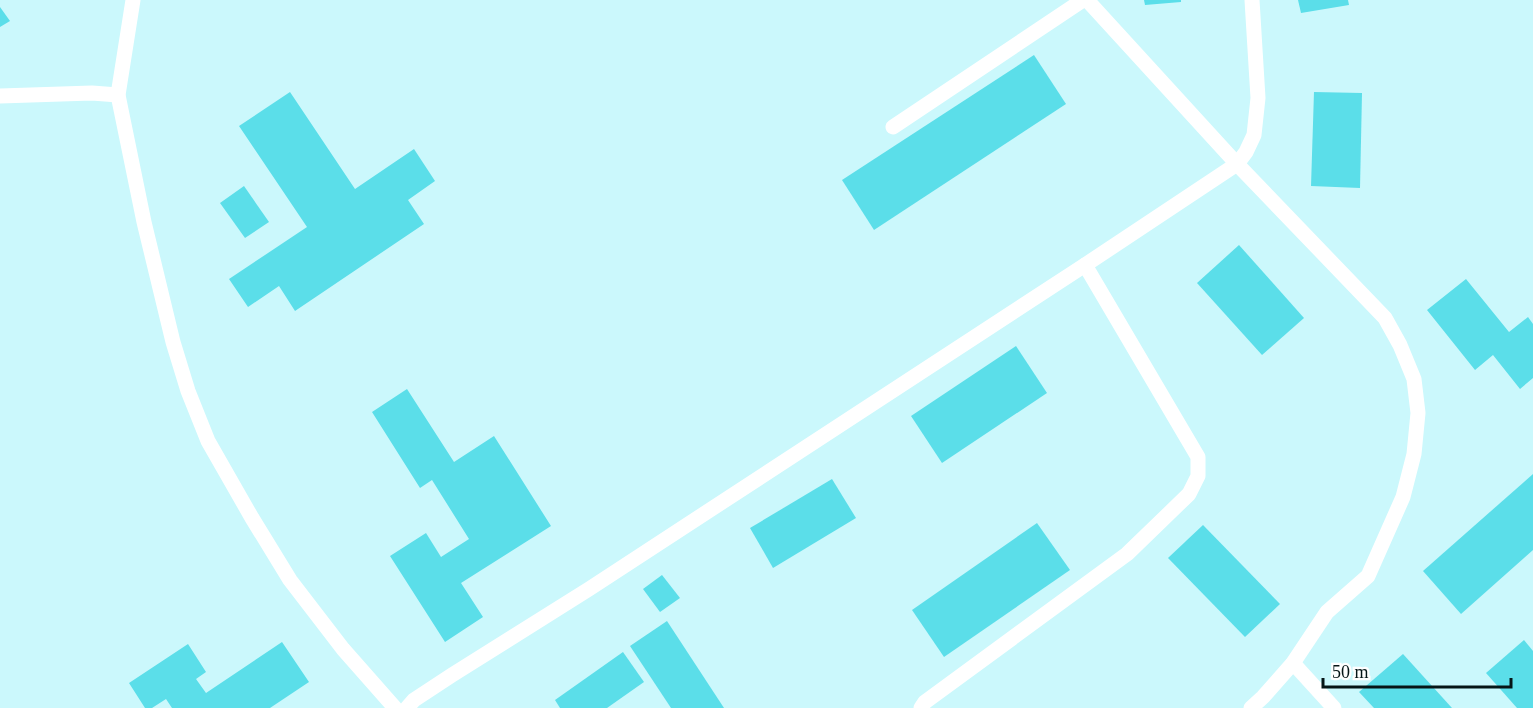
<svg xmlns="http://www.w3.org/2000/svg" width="1533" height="708" viewBox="0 0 1533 708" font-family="'Times New Roman',serif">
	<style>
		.building { fill: #5bdee9 }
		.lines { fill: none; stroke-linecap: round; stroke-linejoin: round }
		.service { stroke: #fff; stroke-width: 15 }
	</style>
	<rect width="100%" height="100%" fill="#cbf8fc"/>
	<g class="building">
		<polygon points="1144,0 1181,0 1181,2 1145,5"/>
		<polygon points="1298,0 1348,0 1349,5 1301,13"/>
		<polygon points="0,7 10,21 0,27"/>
		<polygon points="1034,55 1066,104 874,230 842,180"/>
		<polygon points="290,92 355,189 414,149 435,181 408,200 424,224 295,311 279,286 248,307 229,279 307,227 239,126"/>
		<polygon points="1314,92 1362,93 1360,188 1311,186"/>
		<polygon points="244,186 269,222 245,238 220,203"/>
		<polygon points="1239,245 1304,318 1262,355 1197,283"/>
		<polygon points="1466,279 1509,332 1528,317 1533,324 1533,378 1520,389 1493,355 1475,370 1427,310"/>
		<polygon points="1016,346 1047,393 942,463 911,416"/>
		<polygon points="407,389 454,462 494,436 551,526 461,583 483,617 445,642 390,556 426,533 441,557 469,539 432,480 420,488 372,412"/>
		<polygon points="1533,474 1533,550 1461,614 1423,571"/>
		<polygon points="832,479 856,518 773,568 750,528"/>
		<polygon points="1037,523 1070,570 944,657 912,610"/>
		<polygon points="1203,525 1280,604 1245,637 1168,558"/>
		<polygon points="662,575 680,598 660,612 643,589"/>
		<polygon points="667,621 724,708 671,708 630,646"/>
		<polygon points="1524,640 1533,651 1533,708 1517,708 1486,673"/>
		<polygon points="282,642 309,682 270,708 172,708 166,699 152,708 145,708 129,683 188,644 206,672 196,679 206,693"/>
		<polygon points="623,652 644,682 607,708 560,708 555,700"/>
		<polygon points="1403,654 1452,708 1374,708 1359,692"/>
	</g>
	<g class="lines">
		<g class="service">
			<polyline points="133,0 118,95 144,222 173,342 188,391 208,441 252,518 290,580 343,649 395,708"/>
			<polyline points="1087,0 1237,164 1385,318 1400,345 1414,379 1418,413 1414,454 1403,497 1368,576 1327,612 1293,663 1263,697 1251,708"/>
			<polyline points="0,96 92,93 118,95"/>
			<polyline points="893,127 1083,0"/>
			<polyline points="1293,663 1334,708"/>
			<polyline points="407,708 414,700 452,675 589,589 1085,265 1237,164 1246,152 1254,135 1258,98 1252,0"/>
			<polyline points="921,708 925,702 1127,554 1189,494 1198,476 1198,457 1085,265"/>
		</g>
	</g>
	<path d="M1323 678v9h188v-9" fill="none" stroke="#051516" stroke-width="3"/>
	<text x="1332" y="678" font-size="18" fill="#051516" stroke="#ffffff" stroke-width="4.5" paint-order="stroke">50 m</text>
</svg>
